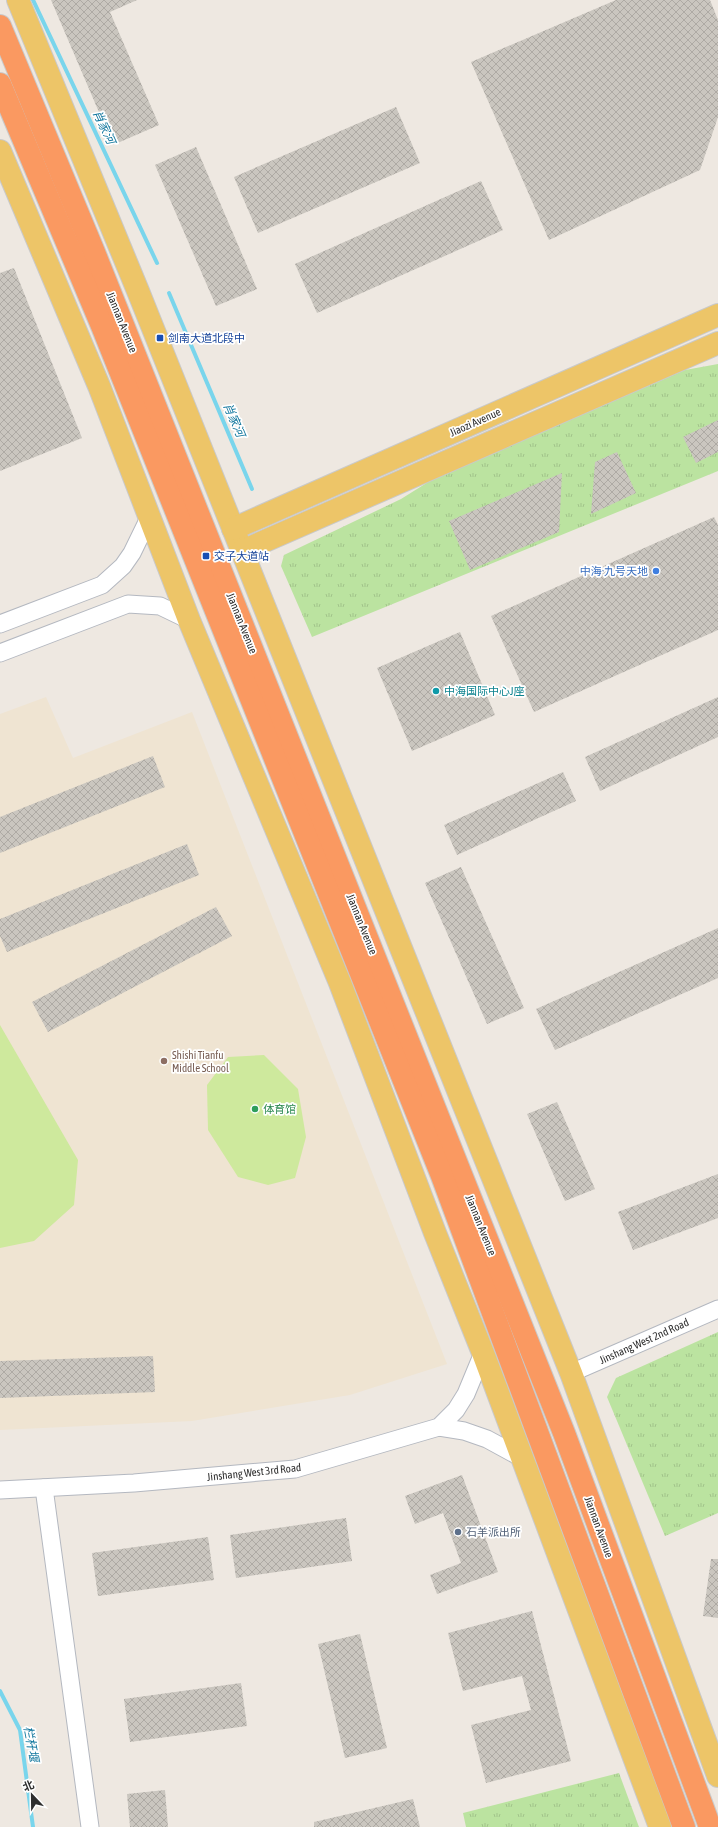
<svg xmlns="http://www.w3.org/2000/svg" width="718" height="1827" viewBox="0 0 718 1827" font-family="'Asap Condensed','Noto Sans SC',sans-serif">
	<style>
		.education { fill: #efe4d2 }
		.park { fill: url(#park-tufts) }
		.pitch { fill: #cee99d }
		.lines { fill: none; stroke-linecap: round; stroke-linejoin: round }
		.stream { stroke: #79d5ec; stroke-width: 4 }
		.building { fill: url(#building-cross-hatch) }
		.minor-casing { stroke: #b4b8c0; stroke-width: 19 }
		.major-casing { stroke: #c9c9c9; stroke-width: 24 }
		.highway-casing { stroke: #c9c9c9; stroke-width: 24 }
		.minor { stroke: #fff; stroke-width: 17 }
		.major { stroke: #edc568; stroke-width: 22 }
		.highway { stroke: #fa9961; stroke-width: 22 }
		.transit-dot { fill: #1a4fb4; stroke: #fff; stroke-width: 1.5 }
		.shop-dot { fill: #3f7fe0; stroke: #fff; stroke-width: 1.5 }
		.culture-dot { fill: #0f9aa8; stroke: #fff; stroke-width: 1.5 }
		.education-dot { fill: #8d6e63; stroke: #fff; stroke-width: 1.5 }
		.leisure-dot { fill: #2e9e5b; stroke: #fff; stroke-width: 1.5 }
		.service-dot { fill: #5c6f8a; stroke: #fff; stroke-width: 1.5 }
		.labels { text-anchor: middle; stroke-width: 3.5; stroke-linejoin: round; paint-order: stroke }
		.street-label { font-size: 11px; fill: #2e2e2e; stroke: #fff }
		.transit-label { font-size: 11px; fill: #164399; stroke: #fff; text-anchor: start }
		.shop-label { font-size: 11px; fill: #366cbe; stroke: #fff; text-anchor: end }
		.culture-label { font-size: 11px; fill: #0d838f; stroke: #fff; text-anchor: start }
		.education-label { font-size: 11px; fill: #785e54; stroke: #fff; text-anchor: start }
		.leisure-label { font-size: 11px; fill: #27864d; stroke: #fff; text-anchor: start }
		.service-label { font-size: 11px; fill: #4e5e75; stroke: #fff; text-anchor: start }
		.water-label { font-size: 12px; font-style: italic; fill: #12779e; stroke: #fff }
	</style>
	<defs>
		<pattern id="park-tufts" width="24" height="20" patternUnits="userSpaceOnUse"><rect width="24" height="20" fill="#bbe3a0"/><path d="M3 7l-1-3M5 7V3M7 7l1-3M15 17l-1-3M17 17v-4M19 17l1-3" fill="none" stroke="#a1c38a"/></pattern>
		<pattern id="building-cross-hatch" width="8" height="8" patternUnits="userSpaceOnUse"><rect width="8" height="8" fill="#cac6bf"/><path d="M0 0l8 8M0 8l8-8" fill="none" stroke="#aeaaa4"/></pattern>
	</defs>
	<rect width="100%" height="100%" fill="#eee8e1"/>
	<polygon class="education" points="46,697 73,758 192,712 447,1364 350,1395 192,1421 0,1430 0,714"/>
	<g class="park">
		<polygon points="718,364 718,471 312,637 281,566 284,555 401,499 433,479 685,370"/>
		<polygon points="718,1332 718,1513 665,1536 607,1397 616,1378"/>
		<polygon points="619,1773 639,1827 466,1827 463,1813"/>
	</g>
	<g class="pitch">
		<polygon points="0,1025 78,1160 74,1205 34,1241 0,1248"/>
		<polygon points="264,1055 298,1089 306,1137 295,1178 268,1185 238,1177 208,1130 207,1085 228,1057"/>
	</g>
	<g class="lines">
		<g class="stream">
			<polyline points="33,0 157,263"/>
			<polyline points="169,293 252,489"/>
			<polyline points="0,1691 20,1730 33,1827"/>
		</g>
	</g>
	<g class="building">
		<polygon points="51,0 137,0 110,12 159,125 113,145"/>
		<polygon points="616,0 710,0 718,20 718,117 700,170 549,240 471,62"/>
		<polygon points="396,107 420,163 258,233 234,177"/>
		<polygon points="196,147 257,289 216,306 155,165"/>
		<polygon points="481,181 503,230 317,313 295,264"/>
		<polygon points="14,268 82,438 0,471 0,273"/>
		<polygon points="718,420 718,452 696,463 683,437"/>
		<polygon points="617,452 636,493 591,514 595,462"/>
		<polygon points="562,473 559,532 470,570 449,521"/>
		<polygon points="714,517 718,525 718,630 534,712 491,616"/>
		<polygon points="460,632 495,715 412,751 377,668"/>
		<polygon points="718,697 718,737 600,791 585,757"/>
		<polygon points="153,756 165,787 0,853 0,817"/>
		<polygon points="563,772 576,801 457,855 444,825"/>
		<polygon points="187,844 199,875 7,952 0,936 0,919"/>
		<polygon points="461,867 524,1008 487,1024 425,883"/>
		<polygon points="216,907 232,936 48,1032 32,1002"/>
		<polygon points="718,928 718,978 555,1050 536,1009"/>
		<polygon points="557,1102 595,1189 565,1201 527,1114"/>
		<polygon points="718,1174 718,1218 633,1250 618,1212"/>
		<polygon points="153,1356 155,1392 0,1398 0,1361"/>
		<polygon points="462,1475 498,1572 437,1594 430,1575 461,1563 443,1513 415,1524 405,1496"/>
		<polygon points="346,1518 352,1561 236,1578 230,1535"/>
		<polygon points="208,1537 214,1580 98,1596 92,1553"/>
		<polygon points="711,1559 718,1559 718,1618 703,1616"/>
		<polygon points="532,1611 571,1761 486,1783 471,1725 531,1710 522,1676 463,1691 448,1633"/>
		<polygon points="360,1634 387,1748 345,1758 318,1644"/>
		<polygon points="241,1683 247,1726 130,1742 124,1699"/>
		<polygon points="165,1790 168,1827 130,1827 127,1794"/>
		<polygon points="413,1799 420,1827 314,1827 314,1822"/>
	</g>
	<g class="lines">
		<g class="minor-casing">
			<g id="minor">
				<polyline points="0,624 102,585 123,566 132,553 150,516"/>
				<polyline points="0,653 128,604 160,606 189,620"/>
				<polyline points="571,1373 718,1309"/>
				<polyline points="439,1427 464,1431 487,1439 522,1458"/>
				<polyline points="44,1488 90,1827"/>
				<polyline points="0,1490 134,1483 295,1469 439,1427 456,1410 466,1394 483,1353"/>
			</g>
		</g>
		<g class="major-casing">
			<g id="major">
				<polyline points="18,0 138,291 571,1373 718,1776"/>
				<polyline points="0,151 99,386 189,620 340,983 435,1233 483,1353 660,1827"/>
				<polyline points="233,529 718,315"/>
				<polyline points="242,551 718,343"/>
			</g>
		</g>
		<g class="highway-casing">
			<g id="highway">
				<polyline points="0,26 94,252 564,1433 710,1827"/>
				<polyline points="0,84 102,326 442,1176 684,1827"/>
			</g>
		</g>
		<use href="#minor" class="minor"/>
		<use href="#major" class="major"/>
		<use href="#highway" class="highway"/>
	</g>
	<g class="transit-dot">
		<rect x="156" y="334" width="8" height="8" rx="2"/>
		<rect x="202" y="552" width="8" height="8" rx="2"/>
	</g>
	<circle class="shop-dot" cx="656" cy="571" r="4"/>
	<circle class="culture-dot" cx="436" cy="691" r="4"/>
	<circle class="education-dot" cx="164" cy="1061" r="4"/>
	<circle class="leisure-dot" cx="255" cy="1109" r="4"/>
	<circle class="service-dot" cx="458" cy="1532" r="4"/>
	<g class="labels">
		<g class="street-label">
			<text transform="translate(122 322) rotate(68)" y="4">Jiannan Avenue</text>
			<text transform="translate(475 422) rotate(-24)" y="4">Jiaozi Avenue</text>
			<text transform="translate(242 623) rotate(68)" y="4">Jiannan Avenue</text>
			<text transform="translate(362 924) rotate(68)" y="4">Jiannan Avenue</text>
			<text transform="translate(481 1225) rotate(68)" y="4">Jiannan Avenue</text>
			<text transform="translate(644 1341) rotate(-24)" y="4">Jinshang West 2nd Road</text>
			<text transform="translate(254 1472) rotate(-6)" y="4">Jinshang West 3rd Road</text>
			<text transform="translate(599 1527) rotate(70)" y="4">Jiannan Avenue</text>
		</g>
		<g class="transit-label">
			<text x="168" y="342">剑南大道北段中</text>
			<text x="214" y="560">交子大道站</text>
		</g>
		<g class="shop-label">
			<text x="648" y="575">中海·九号天地</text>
		</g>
		<g class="culture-label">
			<text x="444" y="695">中海国际中心J座</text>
		</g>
		<g class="education-label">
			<text x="172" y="1059">Shishi Tianfu<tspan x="172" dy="13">Middle School</tspan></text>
		</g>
		<g class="leisure-label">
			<text x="263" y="1113">体育馆</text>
		</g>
		<g class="service-label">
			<text x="466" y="1536">石羊派出所</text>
		</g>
		<g class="water-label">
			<text transform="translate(104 127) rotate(65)" y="4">肖家河</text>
			<text transform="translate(234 420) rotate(67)" y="4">肖家河</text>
			<text transform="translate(31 1744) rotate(79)" y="4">栏杆堰</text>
		</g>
	</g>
	<g transform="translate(32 1795) rotate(338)" stroke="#ffffff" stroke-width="3" paint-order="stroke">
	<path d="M0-3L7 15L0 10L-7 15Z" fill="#2e2e2e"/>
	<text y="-6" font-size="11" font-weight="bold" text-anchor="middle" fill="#2e2e2e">北</text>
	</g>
</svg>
